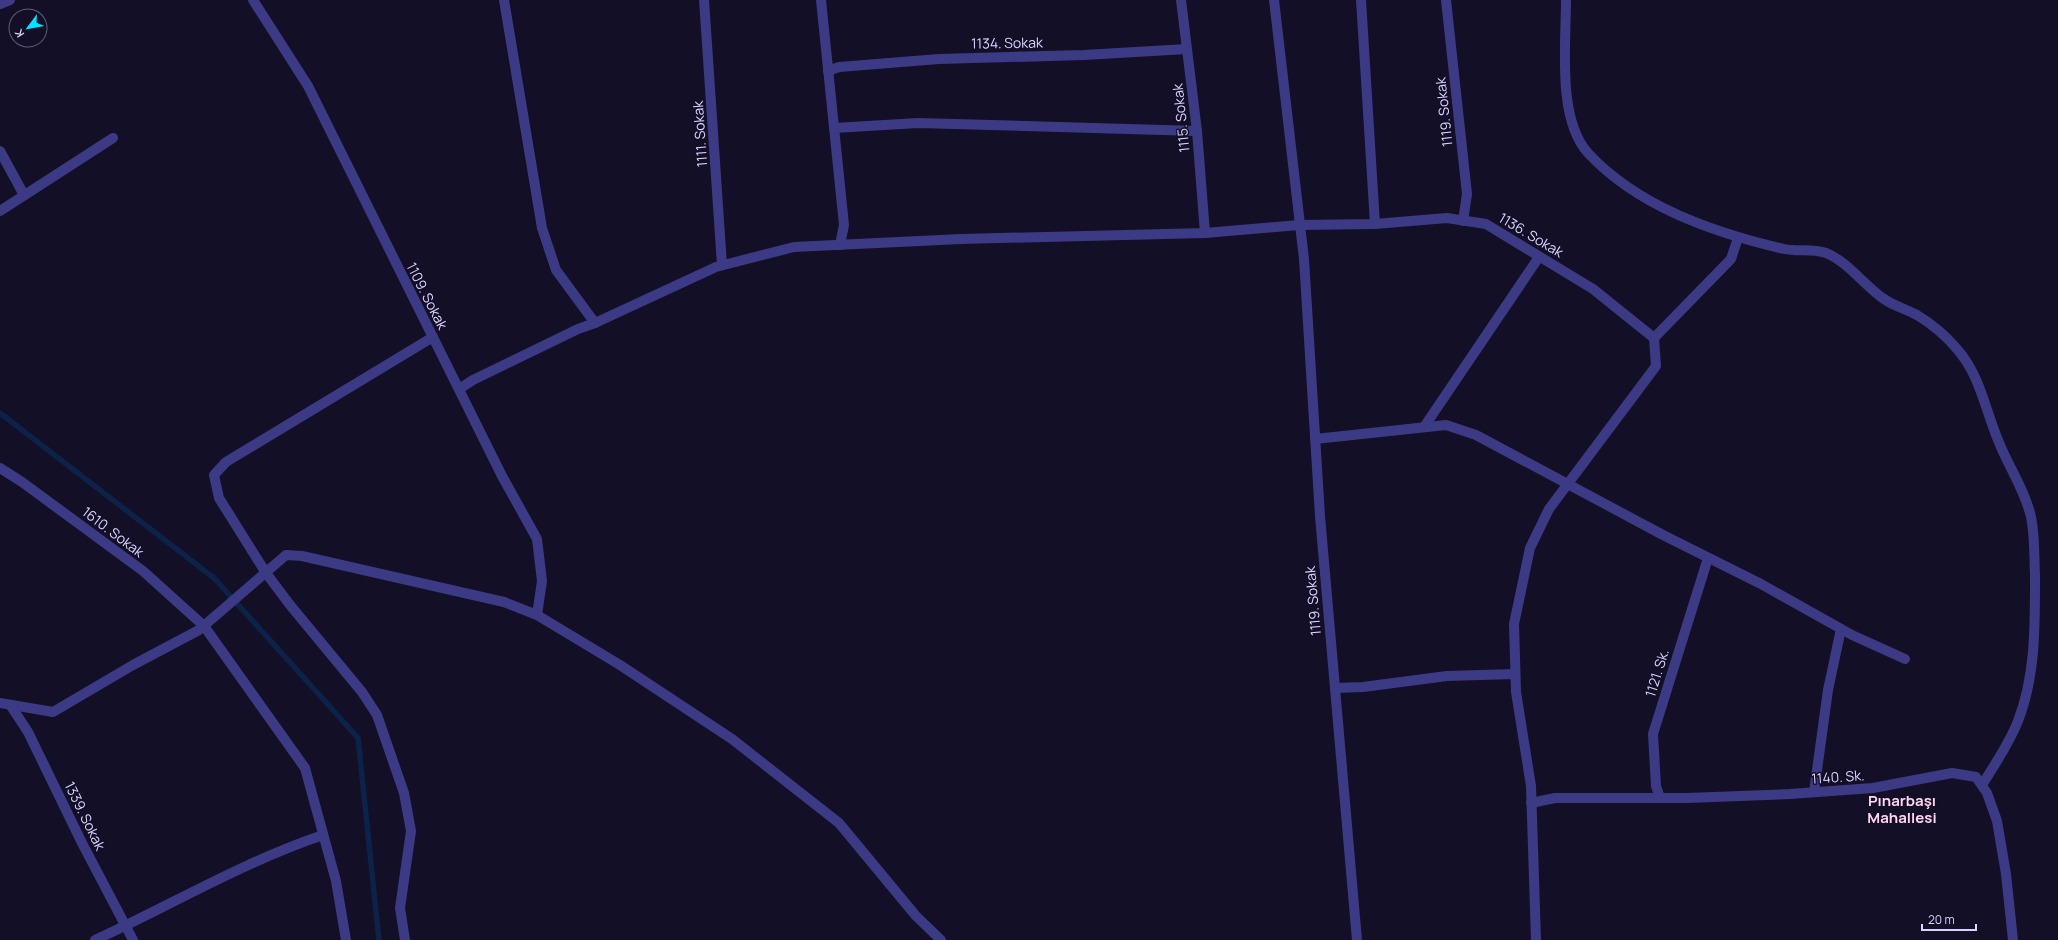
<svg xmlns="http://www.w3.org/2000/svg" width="2058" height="940" viewBox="0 0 2058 940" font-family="Manrope,sans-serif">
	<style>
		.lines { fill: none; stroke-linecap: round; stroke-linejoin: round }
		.stream { stroke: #0c2248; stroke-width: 5.5 }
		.minor { stroke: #3d3a85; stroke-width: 10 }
		.labels { text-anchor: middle; stroke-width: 3; stroke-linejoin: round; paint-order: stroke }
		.street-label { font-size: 14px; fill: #d9d4ff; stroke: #130f26 }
		.neighbourhood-label { font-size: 15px; font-weight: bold; fill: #ffd6f0; stroke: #130f26 }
	</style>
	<rect width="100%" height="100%" fill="#130f26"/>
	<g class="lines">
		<polyline class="stream" points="0,413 214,578 358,738 379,940"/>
		<g class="minor">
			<polyline points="253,0 308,86 502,476 537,539 542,581 537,615"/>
			<polyline points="504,0 542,228 556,270 595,323"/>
			<polyline points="704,0 722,265"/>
			<polyline points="821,0 844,225 840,245"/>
			<polyline points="1181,0 1197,131 1205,233"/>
			<polyline points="1274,0 1304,259 1320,516 1357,940"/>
			<polyline points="1361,0 1375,224"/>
			<polyline points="1446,0 1467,194 1463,221"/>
			<path d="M1566 0C1566 44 1557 119 1588 153 1638 207 1715 233 1784 249 1798 252 1812 248 1826 253 1847 261 1865 286 1884 299 1894 306 1906 309 1917 315 1932 324 1946 336 1957 349 1980 375 1985 409 1998 440 2008 466 2025 490 2031 517 2035 536 2034 556 2035 575 2035 623 2036 675 2018 721 2009 744 1995 764 1982 785"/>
			<polyline points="0,4 10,0"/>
			<polyline points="828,71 839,67 939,59 1084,55 1187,49"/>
			<polyline points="834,128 918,123 1197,131"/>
			<polyline points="0,151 24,195"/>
			<polyline points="0,211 113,138"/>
			<polyline points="459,389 473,380 578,329 595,323 716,267 794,247 961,239 1205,233 1299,225 1375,224 1447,218 1486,224 1593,289 1654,338"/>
			<polyline points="1424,427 1539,257"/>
			<polyline points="1315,439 1446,425 1476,435 1663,535 1761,584 1852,635 1905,659"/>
			<polyline points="0,468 22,482 143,571 204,626 305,768 336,881 346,940"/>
			<polyline points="1335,688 1363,687 1447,676 1515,674"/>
			<polyline points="0,703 53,712 133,665 199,630 286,555 302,556 504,602 537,615 620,665 732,739 839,823 916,916 941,940"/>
			<polyline points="11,706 28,732 82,843 133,940"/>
			<polyline points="1814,792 1828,690 1841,629"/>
			<polyline points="1660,798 1656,786 1653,734 1708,558"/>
			<polyline points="1531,803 1555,798 1687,798 1790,794 1873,788 1952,773 1976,777 1987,793 1997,821 2006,874 2013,940"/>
			<path d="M95 940C171 905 243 862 323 835"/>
			<polyline points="405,940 400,908 411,831 404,793 377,715 362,692 290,605 266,573 219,498 214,475 226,462 433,337"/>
			<polyline points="1536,940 1531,786 1516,692 1514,624 1530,548 1549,509 1656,366 1654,338 1731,259 1738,238"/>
		</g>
	</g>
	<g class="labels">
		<g class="street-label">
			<text transform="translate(1007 43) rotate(-1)" y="5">1134. Sokak</text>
			<text transform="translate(1444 112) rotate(-96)" y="5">1119. Sokak</text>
			<text transform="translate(1181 118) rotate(-96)" y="5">1115. Sokak</text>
			<text transform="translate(700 134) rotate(-94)" y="5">1111. Sokak</text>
			<text transform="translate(1531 235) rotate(31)" y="5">1136. Sokak</text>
			<text transform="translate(427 296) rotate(63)" y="5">1109. Sokak</text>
			<text transform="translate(113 532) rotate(37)" y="5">1610. Sokak</text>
			<text transform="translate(1313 601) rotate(-95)" y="5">1119. Sokak</text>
			<text transform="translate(1657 673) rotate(-73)" y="5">1121. Sk.</text>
			<text transform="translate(1838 777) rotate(-4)" y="5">1140. Sk.</text>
			<text transform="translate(85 816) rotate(64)" y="5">1339. Sokak</text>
		</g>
		<g class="neighbourhood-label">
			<text x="1902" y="806">Pınarbaşı<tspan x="1902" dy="17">Mahallesi</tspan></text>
		</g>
	</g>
	<g transform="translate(28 28) rotate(238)"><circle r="19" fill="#130f26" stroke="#625e7d"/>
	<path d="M0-3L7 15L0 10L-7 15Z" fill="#00e5ff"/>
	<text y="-6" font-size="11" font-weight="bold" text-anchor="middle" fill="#d9d4ff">K</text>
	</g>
	<path d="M1922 924v6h54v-6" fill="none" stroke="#d9d4ff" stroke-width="2"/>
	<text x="1928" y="924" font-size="12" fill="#d9d4ff" stroke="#130f26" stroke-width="3" paint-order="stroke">20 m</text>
</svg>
